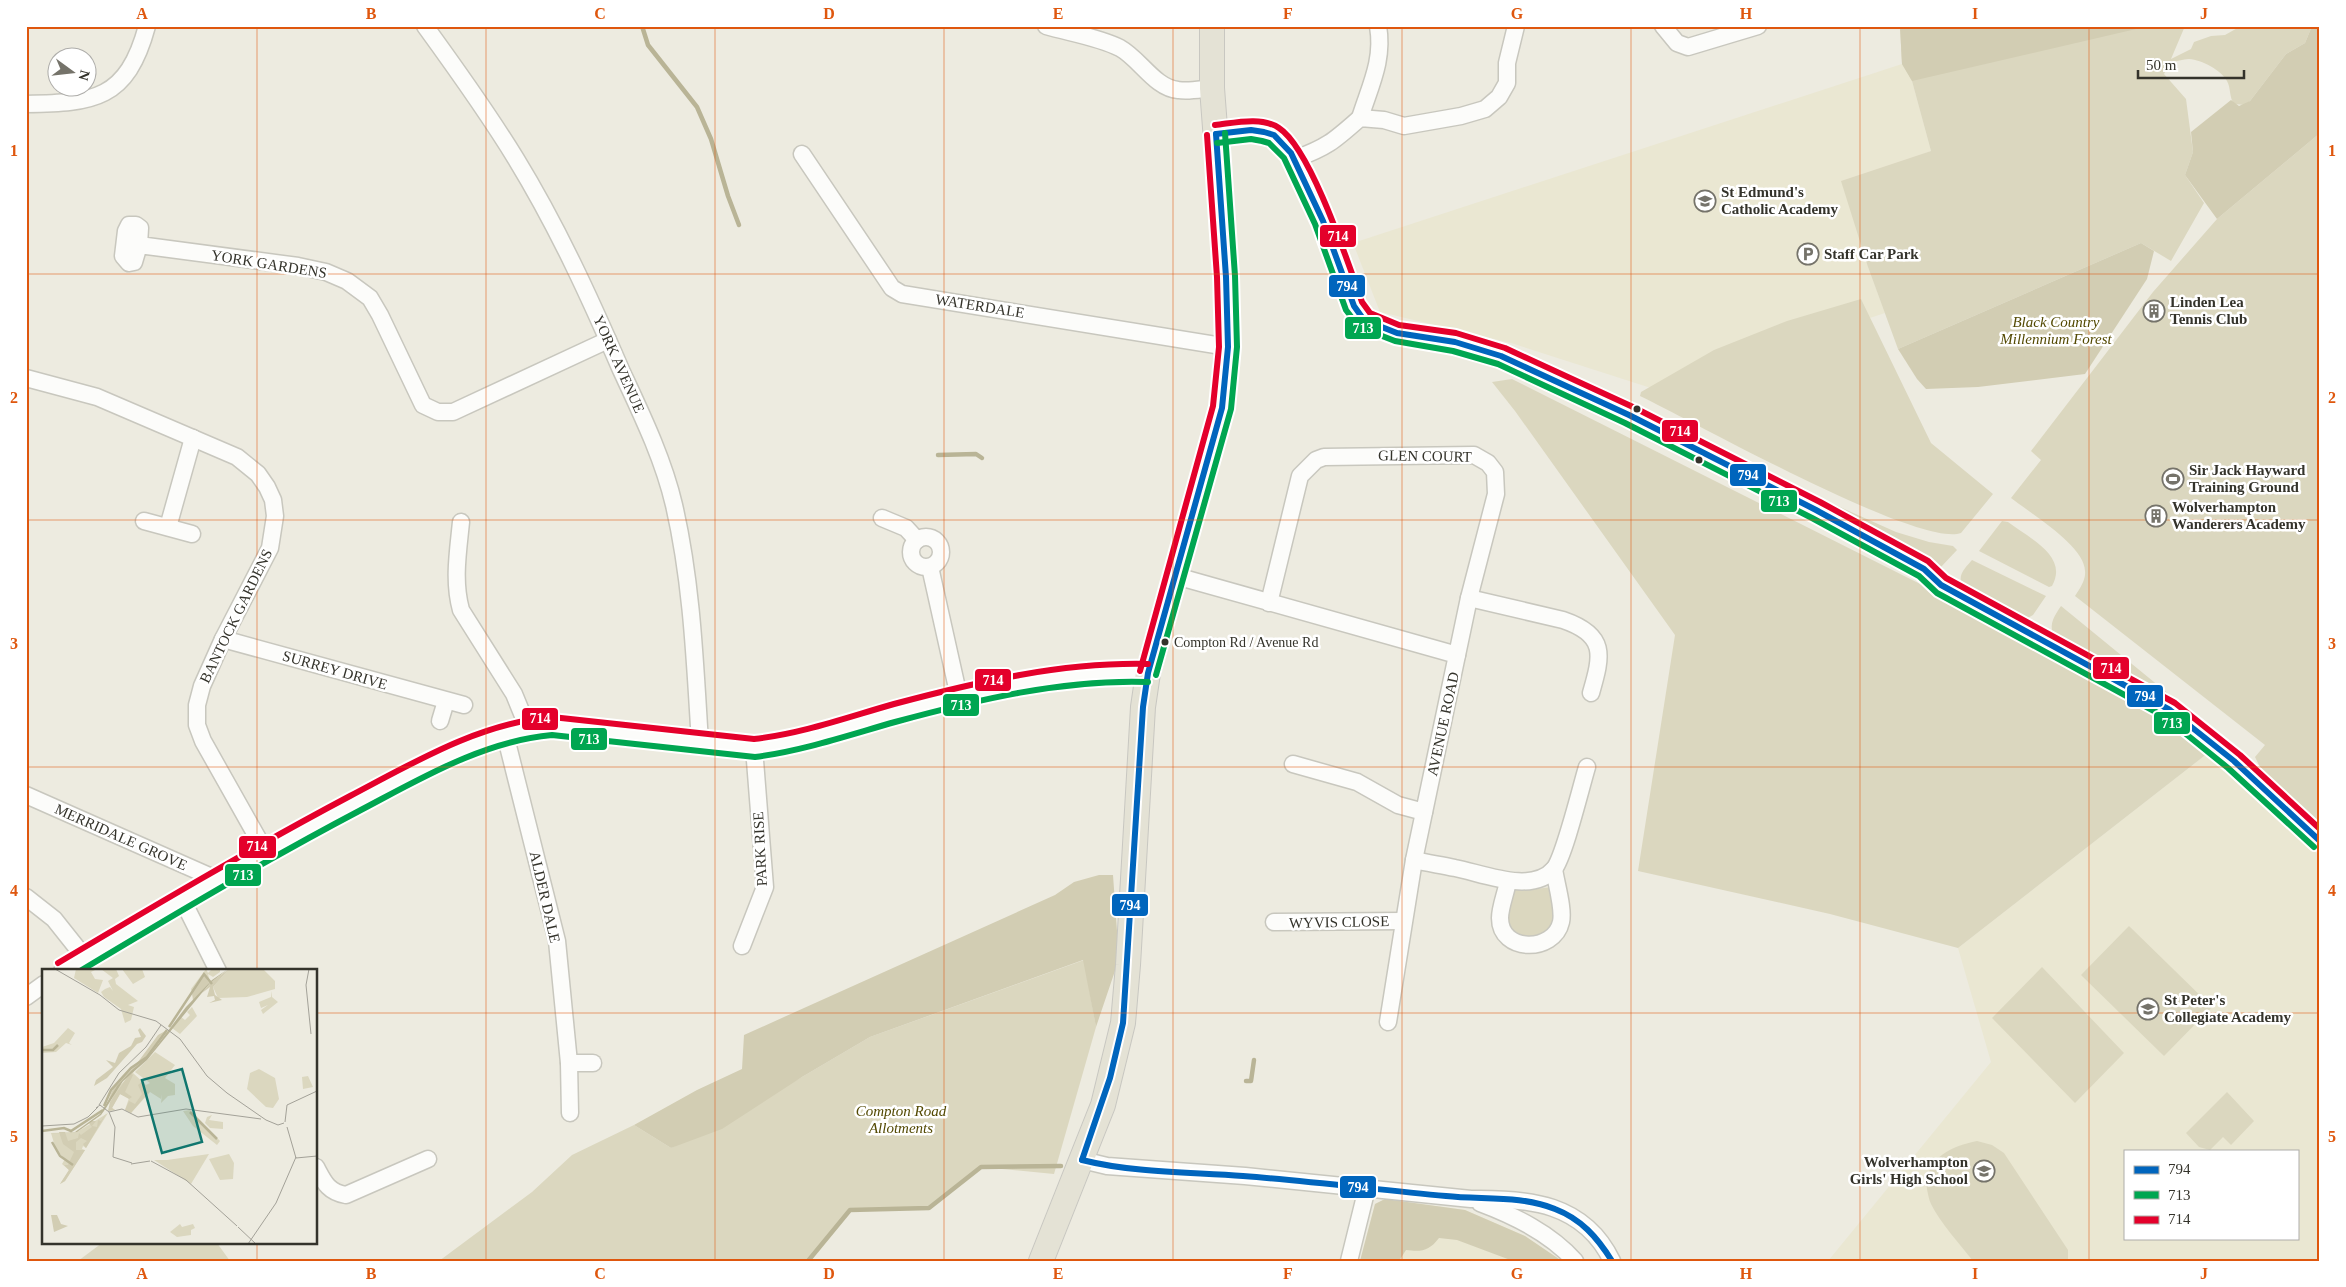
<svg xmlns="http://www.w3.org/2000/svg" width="2346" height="1287" viewBox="0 0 2346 1287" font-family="'Times New Roman',serif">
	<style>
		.built { fill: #eae7d2; fill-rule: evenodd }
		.green { fill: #dbd7bf }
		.forest { fill: #d2cdb3 }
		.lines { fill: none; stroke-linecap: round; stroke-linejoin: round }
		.stream { stroke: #b9b496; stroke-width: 4.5 }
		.minor-casing { stroke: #c8c7be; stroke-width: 19 }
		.highway-casing { stroke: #c8c7c1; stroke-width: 26 }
		.minor { stroke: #fcfcfa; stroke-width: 16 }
		.highway { stroke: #e4e2d5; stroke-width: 24 }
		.bus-1-casing { stroke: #fff; stroke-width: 10 }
		.bus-2-casing { stroke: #fff; stroke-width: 10 }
		.bus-3-casing { stroke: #fff; stroke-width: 10 }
		.bus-1 { stroke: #0065bd; stroke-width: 6 }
		.bus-2 { stroke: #00a651; stroke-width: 6 }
		.bus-3 { stroke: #e4002b; stroke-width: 6 }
		.grid { fill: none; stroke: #df570e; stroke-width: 1; stroke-opacity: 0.55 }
		.bus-dot { fill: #34332b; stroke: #fff; stroke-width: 2 }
		.labels { text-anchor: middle; stroke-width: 5; stroke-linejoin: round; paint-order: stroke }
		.bus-label { font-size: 14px; fill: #34332b; stroke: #fff; text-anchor: start }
		.poi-label { font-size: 15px; font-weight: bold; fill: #34332b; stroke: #fff; text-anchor: start }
		.street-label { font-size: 15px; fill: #34332b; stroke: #fff }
		.park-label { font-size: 15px; font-style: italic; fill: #534902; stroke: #fff }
		.inset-river { fill: none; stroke: #b9b496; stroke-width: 2.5 }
		.inset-road { fill: none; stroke: #a3a198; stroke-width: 1 }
		.view { fill: #0f766e; fill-opacity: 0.15; stroke: #0f766e; stroke-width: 2.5 }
		.inset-edge { fill: none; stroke: #34332b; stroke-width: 2.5 }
		.line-badge { stroke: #fff; stroke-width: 2 }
		.badge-label { font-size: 14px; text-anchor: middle; font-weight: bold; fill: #fff }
		.neatline { fill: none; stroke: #df570e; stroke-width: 2 }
		.grid-label { font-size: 16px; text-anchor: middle; font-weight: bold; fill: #df570e }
	</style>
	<rect width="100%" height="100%" fill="#edebe0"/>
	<g class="built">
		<polygon points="1902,64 1912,81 1931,151 1913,158 1868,267 1885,313 1654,389 1511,343 1380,312 1353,243"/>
		<path d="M2208 753 2229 768 2298 832 2320 857V1257L2313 1261H1828L1991 1062 1958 948ZM2125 1151H2297V1238H2125Z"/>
		<polygon points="1385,1199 1465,1210 1525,1236 1560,1261 1360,1261 1375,1204"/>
	</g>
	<g class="green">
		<path d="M1900 26H2185L2171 59 2191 49 2194 42 2211 36 2225 35 2241 26H2312L2305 43 2286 54 2250 101 2245 105 2234 104C2229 97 2231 88 2227 81 2221 70 2202 60 2189 59 2183 59 2176 62 2170 62L2164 74 2186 99 2193 152 2185 175 2204 203 2171 261 2141 243 1898 349 1868 267 1841 181 1931 151 1912 81 1902 64Z"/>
		<path d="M2320 133V830L2261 769 2255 757 2265 745 2075 596C2080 588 2086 580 2085 571 2085 546 2030 513 2011 498L2041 460 2031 451 2153 292 2217 219Z"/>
		<path d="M1861 299 1931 443 1993 494 1961 533C1918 548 1693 421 1640 396L1641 392 1714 350 1787 321Z"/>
		<polygon points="1512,379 1950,599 2115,689 2208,753 1958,948 1830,914 1638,871 1675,635 1515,411 1492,382"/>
		<path d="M1635 404 1795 487 1896 532 1929 542 1953 546 1957 550 1940 568C1918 570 1899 553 1882 542L1630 412Z"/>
		<path d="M2002 521 2008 522C2029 538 2069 556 2052 586L2049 587 1979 551Z"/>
		<path d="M1972 560 2046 596 2033 615 2026 619C2014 616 1962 591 1961 581 1959 573 1967 566 1972 560Z"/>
		<path d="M2061 606 2198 718 2197 725 2194 726 2171 707 2053 634C2049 623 2055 615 2061 606Z"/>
		<polygon points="1509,887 1536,889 1551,887 1557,917 1542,941 1507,932"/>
		<polygon points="2129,926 2212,1007 2164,1056 2081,975"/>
		<polygon points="1084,960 1096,1027 1054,1174 981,1167 929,1208 850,1210 808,1261 439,1261 532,1192 572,1155 634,1125 671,1148 802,1077 870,1037"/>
		<polygon points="2042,967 2124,1053 2075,1103 1992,1018"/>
		<polygon points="2227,1092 2254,1121 2231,1145 2223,1137 2210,1150 2199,1147 2186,1133"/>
		<path d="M1977 1141 1992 1145 2004 1153 2068 1250V1261H1973C1959 1243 1941 1224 1931 1204 1929 1200 1928 1194 1927 1189 1924 1159 1951 1146 1977 1141Z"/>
		<polygon points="102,1243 217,1243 230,1261 78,1261"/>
	</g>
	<g class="forest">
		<polygon points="1900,26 2149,26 1912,81 1902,64"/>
		<polygon points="2312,26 2320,26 2320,133 2217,219 2185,175 2193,152 2191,132 2231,100 2239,106 2250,101 2286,54 2305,43"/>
		<polygon points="2141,243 2154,251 2147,279 2085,374 1978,387 1926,389 1917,379 1898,349"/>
		<polygon points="1099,875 1113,875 1119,959 1096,1027 1083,960 870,1037 802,1077 722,1129 671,1148 634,1125 697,1090 742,1069 744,1035 1055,895 1074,882"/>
		<path d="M1385 1199 1465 1210 1525 1236 1559 1259 1513 1261 1457 1240 1439 1238C1429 1251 1422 1252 1406 1250L1399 1261H1360L1375 1204Z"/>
	</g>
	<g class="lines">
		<g class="stream">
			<polyline points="642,26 648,45 697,107 711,139 728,196 739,225"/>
			<polyline points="938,455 976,454 982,458"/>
			<polyline points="1246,1081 1251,1081 1254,1060"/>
			<polyline points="808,1261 850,1210 929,1208 981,1167 1061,1166"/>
		</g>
		<g class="minor-casing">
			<g id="minor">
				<path d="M425 26C457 70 488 113 516 159 557 226 590 298 621 370 641 413 663 458 674 505 692 583 695 663 700 743"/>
				<path d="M1046 26C1070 33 1098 37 1120 48 1140 59 1155 88 1178 90 1189 92 1201 89 1212 88"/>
				<polyline points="1663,26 1677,43 1688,47 1758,26"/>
				<path d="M26 104C94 103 127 100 147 26"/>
				<path d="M1360 118C1370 86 1384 60 1378 26"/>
				<path d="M1216 134C1251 130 1274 124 1295 159 1328 147 1335 140 1360 118L1384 120 1404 126 1461 116 1485 109 1499 97 1507 83V63L1516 26"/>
				<polyline points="802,154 892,288 902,294 1228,347"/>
				<polyline points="139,245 140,228 136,225 129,225 126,231 123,256 129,263 134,262 139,245 298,266 326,272 347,281 370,298 380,315 423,405 438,412 453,412 608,340"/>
				<polyline points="26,378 97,397 237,457 258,474 267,487 273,500 275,516 270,548 223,639 202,686 197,705 197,725 203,741 265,851"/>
				<polyline points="882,518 906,528 917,540"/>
				<polyline points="144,521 192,534"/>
				<path d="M461 522C458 552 453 581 461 610L514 694 528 728"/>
				<polyline points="168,527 193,438"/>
				<circle cx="926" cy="552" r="15"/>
				<polyline points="930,567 959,697"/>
				<polyline points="1176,576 1457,655 1414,860 1388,1022"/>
				<path d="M1469 598 1563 620C1607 635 1602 655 1591 693"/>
				<polyline points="1269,603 1300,476 1316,460 1324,457 1474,455 1488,463 1495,472 1496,494 1469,598 1457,655"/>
				<polyline points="223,639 464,705"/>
				<polyline points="440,721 446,701"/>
				<polyline points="505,734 557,941 569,1063 570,1113"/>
				<polyline points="1293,764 1357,782 1398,805 1424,812"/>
				<polyline points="26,795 216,879"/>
				<path d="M1414 860C1427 863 1441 865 1455 868 1482 873 1532 895 1554 869 1564 857 1581 787 1587 767"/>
				<path d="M1508 881C1506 893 1500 907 1500 918 1500 953 1554 953 1561 922 1564 909 1556 883 1554 869"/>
				<polyline points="26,897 54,919 85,958"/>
				<polyline points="182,899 218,971"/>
				<polyline points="1274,922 1403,921"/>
				<polyline points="742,946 765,887 754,748"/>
				<polyline points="62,971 265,851 435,761 505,734 528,728 552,726 754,748 779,745 914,708 1022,684 1111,672 1148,673"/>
				<polyline points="26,997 44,984"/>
				<polyline points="569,1063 593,1063"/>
				<path d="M1082 1160 1107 1166 1245 1176 1471 1199C1529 1198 1584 1203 1612 1261"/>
				<path d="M316 1167C324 1182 328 1192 346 1195L428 1159"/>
				<path d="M1480 1203C1515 1216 1550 1233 1575 1261"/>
				<polyline points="1349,1261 1367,1188"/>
			</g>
		</g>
		<g class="highway-casing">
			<polyline id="highway" points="1041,1261 1103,1105 1123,1023 1128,965 1143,707 1148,673 1222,408 1228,333 1223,233 1212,88 1212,26"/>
		</g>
		<use href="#minor" class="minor"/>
		<use href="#highway" class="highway"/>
		<g class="bus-1-casing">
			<g id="bus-1">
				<polyline points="1216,134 1251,130 1264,132 1274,135 1291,153 1323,221 1354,306 1364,320 1397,333 1455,342 1501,356 1629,415 1816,510 1924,569 1941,585 2170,710 2234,761 2320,841"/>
				<polyline points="1082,1160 1110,1078 1123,1023 1143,707 1148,673 1222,408 1228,347 1226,277 1216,134"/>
				<path d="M1082 1160C1134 1173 1190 1172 1243 1176 1311 1181 1379 1190 1446 1196 1482 1200 1521 1195 1555 1209 1581 1219 1597 1237 1612 1261"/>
			</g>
		</g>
		<g class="bus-2-casing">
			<g id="bus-2">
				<polyline points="1217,143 1251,139 1262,141 1269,143 1284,158 1315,224 1346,310 1359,327 1395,341 1453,351 1498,364 1625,423 1812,518 1919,576 1937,593 2165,717 2228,768 2314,847"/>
				<polyline points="1156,675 1231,409 1237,347 1235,276 1225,133"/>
				<path d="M80 971C172 916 264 861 359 811 420 779 483 741 552 735L755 757C802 751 849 735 895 722 976 700 1063 679 1148 682"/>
			</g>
		</g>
		<g class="bus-3-casing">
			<g id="bus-3">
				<path d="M1215 125C1234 123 1261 116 1279 128 1311 149 1348 263 1362 302L1370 313 1399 325 1456 333 1505 348 1633 407 1820 502 1928 561 1946 578 2175 703 2240 755 2320 829"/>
				<polyline points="1140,671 1213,406 1219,347 1217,277 1207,135"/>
				<path d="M58 963C154 906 250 849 350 796 413 763 479 723 552 717L754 739C801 734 848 717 894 704 976 682 1063 662 1148 664"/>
			</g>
		</g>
		<use href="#bus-1" class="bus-1"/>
		<use href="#bus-2" class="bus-2"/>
		<use href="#bus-3" class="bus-3"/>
	</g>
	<path class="grid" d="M257 26V971M486 26V1261M715 26V1261M944 26V1261M1173 26V1261M1402 26V1261M1631 26V1261M1860 26V1261M2089 26V1261M26 274H2320M26 520H2320M26 767H2320M26 1013H44M316 1013H2320M257 1243V1261"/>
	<defs>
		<g id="school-ring" transform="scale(1.125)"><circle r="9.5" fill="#fff" stroke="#75736a" stroke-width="1.5"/><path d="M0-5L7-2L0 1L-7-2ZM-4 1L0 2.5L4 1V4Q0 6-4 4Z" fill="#75736a"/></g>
		<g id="parking-ring" transform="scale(1.125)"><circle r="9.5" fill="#fff" stroke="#75736a" stroke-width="1.5"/><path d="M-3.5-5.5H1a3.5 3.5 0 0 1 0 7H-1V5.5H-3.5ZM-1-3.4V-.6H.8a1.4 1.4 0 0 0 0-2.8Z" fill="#75736a"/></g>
		<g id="building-ring" transform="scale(1.125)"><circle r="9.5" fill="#fff" stroke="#75736a" stroke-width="1.5"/><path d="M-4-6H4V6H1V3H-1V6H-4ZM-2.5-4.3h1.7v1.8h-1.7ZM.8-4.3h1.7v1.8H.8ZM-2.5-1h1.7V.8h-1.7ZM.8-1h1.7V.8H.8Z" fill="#75736a"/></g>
		<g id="stadium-ring" transform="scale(1.125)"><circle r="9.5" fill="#fff" stroke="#75736a" stroke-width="1.5"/><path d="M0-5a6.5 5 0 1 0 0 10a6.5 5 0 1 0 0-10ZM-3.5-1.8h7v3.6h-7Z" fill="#75736a"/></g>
	</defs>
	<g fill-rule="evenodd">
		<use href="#school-ring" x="1705" y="201"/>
		<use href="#parking-ring" x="1808" y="254"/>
		<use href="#building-ring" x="2154" y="311"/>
		<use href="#stadium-ring" x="2173" y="479"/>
		<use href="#building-ring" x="2156" y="516"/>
		<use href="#school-ring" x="2148" y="1009"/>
		<use href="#school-ring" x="1984" y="1171"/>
	</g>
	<g class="bus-dot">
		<circle cx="1637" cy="409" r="4.5"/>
		<circle cx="1699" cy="460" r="4.5"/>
		<circle cx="1165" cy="642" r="4.5"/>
	</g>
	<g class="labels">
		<g class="bus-label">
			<text x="1174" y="647">Compton Rd / Avenue Rd</text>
		</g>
		<g class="poi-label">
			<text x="1721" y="197">St Edmund's<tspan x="1721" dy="17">Catholic Academy</tspan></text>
			<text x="1824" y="259">Staff Car Park</text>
			<text x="2170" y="307">Linden Lea<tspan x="2170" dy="17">Tennis Club</tspan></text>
			<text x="2189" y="475">Sir Jack Hayward<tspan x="2189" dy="17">Training Ground</tspan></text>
			<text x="2172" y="512">Wolverhampton<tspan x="2172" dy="17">Wanderers Academy</tspan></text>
			<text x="2164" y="1005">St Peter's<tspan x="2164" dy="17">Collegiate Academy</tspan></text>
			<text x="1968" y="1167" text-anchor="end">Wolverhampton<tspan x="1968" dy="17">Girls' High School</tspan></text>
		</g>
		<g class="street-label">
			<text transform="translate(269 264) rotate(9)" y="5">YORK GARDENS</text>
			<text transform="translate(980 306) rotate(9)" y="5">WATERDALE</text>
			<text transform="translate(619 364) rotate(66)" y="5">YORK AVENUE</text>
			<text transform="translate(1425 456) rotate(1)" y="5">GLEN COURT</text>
			<text transform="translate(236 616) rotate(-64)" y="5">BANTOCK GARDENS</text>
			<text transform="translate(335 670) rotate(16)" y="5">SURREY DRIVE</text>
			<text transform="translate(1443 724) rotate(-78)" y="5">AVENUE ROAD</text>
			<text transform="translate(121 837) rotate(24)" y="5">MERRIDALE GROVE</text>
			<text transform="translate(760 849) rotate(-93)" y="5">PARK RISE</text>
			<text transform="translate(545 897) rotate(77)" y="5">ALDER DALE</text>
			<text transform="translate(1339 922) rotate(-1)" y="5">WYVIS CLOSE</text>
		</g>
		<g class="park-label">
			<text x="2056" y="327">Black Country<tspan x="2056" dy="17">Millennium Forest</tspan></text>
			<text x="901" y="1116">Compton Road<tspan x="901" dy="17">Allotments</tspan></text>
		</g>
	</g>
	<g transform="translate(42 969)">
		<rect width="275" height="275" fill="#edebe0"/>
		<path d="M34 0H55L49 3 53 10 61 11 56 24 32 9ZM59 0H74L77 7 73 10 74 15 96 32 86 36 92 38 89 51 83 54 79 40 62 28 59 23 63 20 68 18 71 22 66 12 71 9ZM80 0H100L103 8 91 15ZM164 0 166 4 170 0H178V3L171 8 166 5 168 13 152 32 149 20ZM187 0H221L233 12V20L205 28 176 29 171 18ZM230 22V28L236 33 221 45 219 41 226 36 219 39 217 33 229 28ZM150 38 155 47 138 65 130 59 139 48 143 51 148 46 145 43ZM26 59 33 64 27 74 30 76 24 74 14 83 0 84V78L12 74ZM113 83 133 96 123 109 133 115V126L126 127 119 134 120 125 119 130 108 123 89 144 83 141 87 129 78 125 70 139 73 141 66 142 73 122 93 100 91 104 104 116 108 114 93 103ZM217 100 233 109 237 130 231 139 224 138 205 120 208 104ZM266 107 271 118 261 120 260 108ZM148 141 178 172 175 176 151 157 141 142ZM66 144 44 179 41 177 40 180 43 181 23 212 18 215 27 201 20 195 23 190 14 181 9 164 35 163ZM170 146 167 151 181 153V160L168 159 163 154 165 148ZM167 185 149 215 112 191H125ZM187 185 192 194 191 210 178 211 167 190ZM138 255 140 258 151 255 153 259 149 261V266L135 268 128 263Z" fill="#dbd7bf"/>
		<path d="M187 0 171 18 173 26 180 31 167 34 173 31 172 27 165 28 168 18 160 24 169 13ZM162 6 167 14 151 32 150 23ZM98 59 104 67 100 73 95 75 65 109 52 117 54 111 71 98 64 91 73 94 77 84 89 77 93 69 99 68 96 61ZM125 61 109 85 74 119 63 140 72 117 93 97 116 66ZM88 104 91 106 83 123 90 128 87 130 78 125 70 139 73 141 66 142 68 133ZM100 113 106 124 89 144 83 141 87 132 93 135 100 125 96 116ZM65 143 44 179 41 175 45 172 39 169 34 173V181H43L23 212 18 215 27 201 22 196H26L32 183 21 175 17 163H23L26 172 36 169 37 164 39 166 50 158 47 154 50 152H54L50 157 55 158 56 151 59 152ZM9 246H15L19 255 26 257 12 263Z" fill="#d2cdb3"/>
		<path d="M186 0 168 14 105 91 81 112 64 139 59 146 35 163 0 165 33 163 58 145 75 117 90 101 107 87 144 38 170 11Z" fill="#b9b496"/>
		<path class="inset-river" d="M127 58 162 5 170 15M0 81H11L16 76M62 137 69 121 89 99 105 88 125 61M148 143 175 170M0 162 22 159 29 162 61 141M10 173 18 187 31 196"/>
		<path class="inset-road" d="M13 0 58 26 77 41 114 52 138 70 165 107 185 124 224 151 236 156 242 154M267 0 264 16 269 65M57 136 77 104 104 78 119 56M54 139 58 136 67 143 80 140 96 148 144 140 219 150M67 143 73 158 71 188 90 194M243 153 245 136 275 122M0 157 32 155 46 148 56 138M245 158 254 189 275 187M109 192 144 211 195 257M89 195 108 192M196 258 214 275M206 275 234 234 254 188"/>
		<path class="view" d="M140 100 160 173 120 184 100 111Z"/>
		<rect width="275" height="275" class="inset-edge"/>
	</g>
	<g class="line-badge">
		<rect x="1319" y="224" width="38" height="24" rx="5" fill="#e4002b"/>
		<rect x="1328" y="274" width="38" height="24" rx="5" fill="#0065bd"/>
		<rect x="1344" y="316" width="38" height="24" rx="5" fill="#00a651"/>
		<rect x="1661" y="419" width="38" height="24" rx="5" fill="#e4002b"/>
		<rect x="1729" y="463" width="38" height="24" rx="5" fill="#0065bd"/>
		<rect x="1760" y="489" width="38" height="24" rx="5" fill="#00a651"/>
		<rect x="2092" y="656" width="38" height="24" rx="5" fill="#e4002b"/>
		<rect x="974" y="668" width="38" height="24" rx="5" fill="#e4002b"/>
		<rect x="2126" y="684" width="38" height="24" rx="5" fill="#0065bd"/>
		<rect x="942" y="693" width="38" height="24" rx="5" fill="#00a651"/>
		<rect x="521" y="707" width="38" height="24" rx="5" fill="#e4002b"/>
		<rect x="2153" y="711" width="38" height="24" rx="5" fill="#00a651"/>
		<rect x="570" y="727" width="38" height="24" rx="5" fill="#00a651"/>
		<rect x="238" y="835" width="39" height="24" rx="5" fill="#e4002b"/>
		<rect x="224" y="863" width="38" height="24" rx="5" fill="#00a651"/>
		<rect x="1111" y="893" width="38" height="24" rx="5" fill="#0065bd"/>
		<rect x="1339" y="1175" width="38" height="24" rx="5" fill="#0065bd"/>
	</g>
	<g class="badge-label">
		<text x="1338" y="241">714</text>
		<text x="1347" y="291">794</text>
		<text x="1363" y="333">713</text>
		<text x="1680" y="436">714</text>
		<text x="1748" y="480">794</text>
		<text x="1779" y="506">713</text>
		<text x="2111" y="673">714</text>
		<text x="993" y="685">714</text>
		<text x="2145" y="701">794</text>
		<text x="961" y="710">713</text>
		<text x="540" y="723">714</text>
		<text x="2172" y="728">713</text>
		<text x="589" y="744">713</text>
		<text x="257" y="851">714</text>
		<text x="243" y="880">713</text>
		<text x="1130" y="910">794</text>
		<text x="1358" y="1192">794</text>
	</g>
	<rect width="2346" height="1287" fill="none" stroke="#ffffff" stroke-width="55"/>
	<rect x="2124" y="1150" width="175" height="90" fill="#ffffff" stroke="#aeadaa"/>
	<rect x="2134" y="1166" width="25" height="8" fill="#0065bd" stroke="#aeadaa"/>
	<text x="2168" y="1174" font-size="15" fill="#34332b">794</text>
	<rect x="2134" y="1191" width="25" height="8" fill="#00a651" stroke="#aeadaa"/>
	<text x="2168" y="1200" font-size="15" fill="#34332b">713</text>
	<rect x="2134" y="1216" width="25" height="8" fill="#e4002b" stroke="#aeadaa"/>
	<text x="2168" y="1224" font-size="15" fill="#34332b">714</text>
	<g transform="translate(72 72) rotate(105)"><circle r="24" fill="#ffffff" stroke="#aeadaa"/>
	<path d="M0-4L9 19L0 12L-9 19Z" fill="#75736a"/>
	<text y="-8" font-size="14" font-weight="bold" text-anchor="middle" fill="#34332b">N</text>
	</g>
	<path d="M2138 70v8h106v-8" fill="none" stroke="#34332b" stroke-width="2.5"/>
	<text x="2146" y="70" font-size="15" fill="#34332b" stroke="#ffffff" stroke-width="4" paint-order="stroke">50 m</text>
	<rect x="28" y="28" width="2290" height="1232" class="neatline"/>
	<g class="grid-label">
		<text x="142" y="19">A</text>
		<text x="371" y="19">B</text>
		<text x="600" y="19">C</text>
		<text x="829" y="19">D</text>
		<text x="1058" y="19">E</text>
		<text x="1288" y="19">F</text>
		<text x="1517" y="19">G</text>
		<text x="1746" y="19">H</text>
		<text x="1975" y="19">I</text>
		<text x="2204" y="19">J</text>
		<text x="14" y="156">1</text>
		<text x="2332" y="156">1</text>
		<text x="14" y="403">2</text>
		<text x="2332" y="403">2</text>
		<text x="14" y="649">3</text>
		<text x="2332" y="649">3</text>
		<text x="14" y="896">4</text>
		<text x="2332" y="896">4</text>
		<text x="14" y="1142">5</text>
		<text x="2332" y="1142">5</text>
		<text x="142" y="1279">A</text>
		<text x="371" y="1279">B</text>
		<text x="600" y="1279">C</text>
		<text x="829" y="1279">D</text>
		<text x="1058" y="1279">E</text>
		<text x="1288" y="1279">F</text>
		<text x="1517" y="1279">G</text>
		<text x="1746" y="1279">H</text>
		<text x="1975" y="1279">I</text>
		<text x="2204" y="1279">J</text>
	</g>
</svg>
